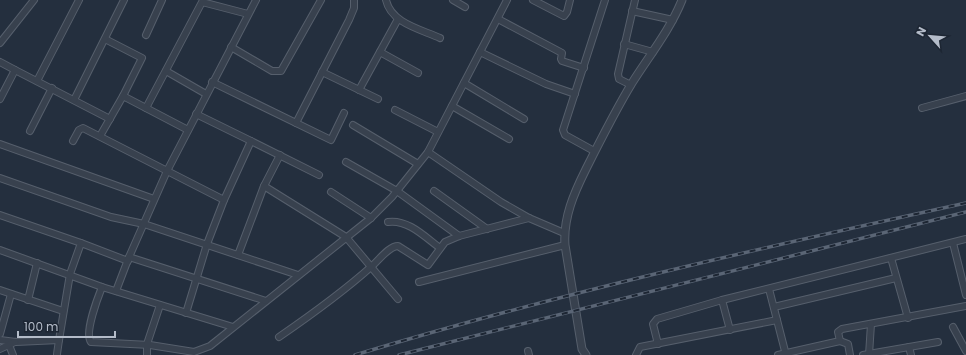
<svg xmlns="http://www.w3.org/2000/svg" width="966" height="355" viewBox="0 0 966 355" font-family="Poppins,sans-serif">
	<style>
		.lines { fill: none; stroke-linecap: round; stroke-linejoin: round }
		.minor-casing { stroke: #565f6c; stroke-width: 8 }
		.tertiary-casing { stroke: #565f6c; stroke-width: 9 }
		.minor { stroke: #38414e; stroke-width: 6 }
		.tertiary { stroke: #38414e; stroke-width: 7 }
		.rail-casing { stroke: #5a6575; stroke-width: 3.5 }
		.rail { stroke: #1d2633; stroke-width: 2; stroke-dasharray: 6; stroke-linecap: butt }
	</style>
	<rect width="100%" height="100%" fill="#242f3e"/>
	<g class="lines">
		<g class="minor-casing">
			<g id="minor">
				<path d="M386 0C391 23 420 29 440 38"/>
				<polyline points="453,0 465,7"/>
				<polyline points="533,0 564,16 567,12 570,0"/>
				<polyline points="632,11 673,20"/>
				<polyline points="498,19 562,53 561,59 562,61 584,68"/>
				<polyline points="146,35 162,0"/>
				<polyline points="105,39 142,58 123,96"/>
				<polyline points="0,43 34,0"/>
				<polyline points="624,44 653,52"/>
				<polyline points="231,47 272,71 281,71 321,0"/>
				<polyline points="380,52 418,73"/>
				<polyline points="480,52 546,84 575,94"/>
				<polyline points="0,62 15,70 0,99"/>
				<polyline points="15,70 110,119"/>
				<polyline points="166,71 206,94"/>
				<polyline points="322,72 378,99"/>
				<polyline points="37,81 79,0"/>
				<polyline points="212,82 331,140 344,113"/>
				<polyline points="464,83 524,119"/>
				<polyline points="631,85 619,79 618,74 635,0"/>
				<polyline points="359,90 398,19"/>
				<polyline points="74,100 124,0"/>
				<polyline points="452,106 509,139"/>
				<polyline points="146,108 202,2 248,14"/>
				<polyline points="922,108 966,96"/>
				<polyline points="395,110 438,132"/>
				<polyline points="196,114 251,141"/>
				<polyline points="296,123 349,20 354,8 354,0"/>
				<polyline points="353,125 418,164"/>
				<polyline points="30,131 52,88"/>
				<polyline points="100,136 123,96 188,130"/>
				<polyline points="73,141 79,130 83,128 224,200 207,244 186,313"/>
				<polyline points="0,144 154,199"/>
				<polyline points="594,151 565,135 563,130 605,0"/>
				<polyline points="428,152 501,202 529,218 564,233"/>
				<polyline points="346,162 397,191 459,236"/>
				<polyline points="0,178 111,217 144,224 298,275"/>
				<polyline points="264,186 280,155"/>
				<polyline points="434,191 487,229"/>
				<polyline points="331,192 371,218"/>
				<polyline points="224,200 251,141 319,175"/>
				<polyline points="0,215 81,243 70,274 59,340"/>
				<path d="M388 222C408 219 425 237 440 248"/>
				<polyline points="81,243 128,261"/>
				<polyline points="953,243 966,295"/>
				<polyline points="0,250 102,287 233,327"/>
				<polyline points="238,255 264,186 346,237 398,299"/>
				<polyline points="129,257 167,171 256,0"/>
				<polyline points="891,258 908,318"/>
				<polyline points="419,282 565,245"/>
				<path d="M102 287C98 297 84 334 91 342L150 345 194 352 210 346 371 218 392 197 428 152 507 0"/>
				<polyline points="769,289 786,355"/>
				<polyline points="0,290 63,311"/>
				<polyline points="116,291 129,257 266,301"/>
				<polyline points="28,300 37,263"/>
				<polyline points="722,300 730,330"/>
				<polyline points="774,307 896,278"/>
				<polyline points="953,327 966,351"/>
				<polyline points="0,334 11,294"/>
				<path d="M279 337C311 315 343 292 372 266 379 260 389 246 398 246L428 265 445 242 459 236 529 218"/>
				<polyline points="0,340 16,342 59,340 57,354"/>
				<polyline points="840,341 848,344 850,355"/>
				<polyline points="658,344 653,324 657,319 722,300 966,239"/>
				<polyline points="9,345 13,355"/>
				<polyline points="909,347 911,355"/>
				<polyline points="0,349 15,342"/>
				<polyline points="528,351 529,355"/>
				<polyline points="147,355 147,344 160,305"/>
				<polyline points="636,355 640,347 777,320"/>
				<polyline points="778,355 840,341 838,332 842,329 966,306"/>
				<polyline points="863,355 938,342"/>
				<polyline points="869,355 871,324"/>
			</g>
		</g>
		<g class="tertiary-casing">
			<path id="tertiary" d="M586 355 582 349 565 245C563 218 574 193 586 169 600 141 615 111 632 83 649 56 670 30 682 0"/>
		</g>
		<use href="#minor" class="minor"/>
		<use href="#tertiary" class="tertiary"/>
		<g class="rail-casing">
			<g id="rail">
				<path d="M355 355C556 294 761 248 966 203"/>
				<polyline points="399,355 966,212"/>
			</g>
		</g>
		<use href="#rail" class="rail"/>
	</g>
	<g transform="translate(930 36) rotate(297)" stroke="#1d2633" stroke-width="3" paint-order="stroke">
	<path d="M0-3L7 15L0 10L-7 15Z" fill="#b4bcc9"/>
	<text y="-6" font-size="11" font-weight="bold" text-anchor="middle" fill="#b4bcc9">N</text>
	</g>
	<path d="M18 331v6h97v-6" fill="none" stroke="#b4bcc9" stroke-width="2"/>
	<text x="24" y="331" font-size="12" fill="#b4bcc9" stroke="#1d2633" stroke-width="3" paint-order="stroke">100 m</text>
</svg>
